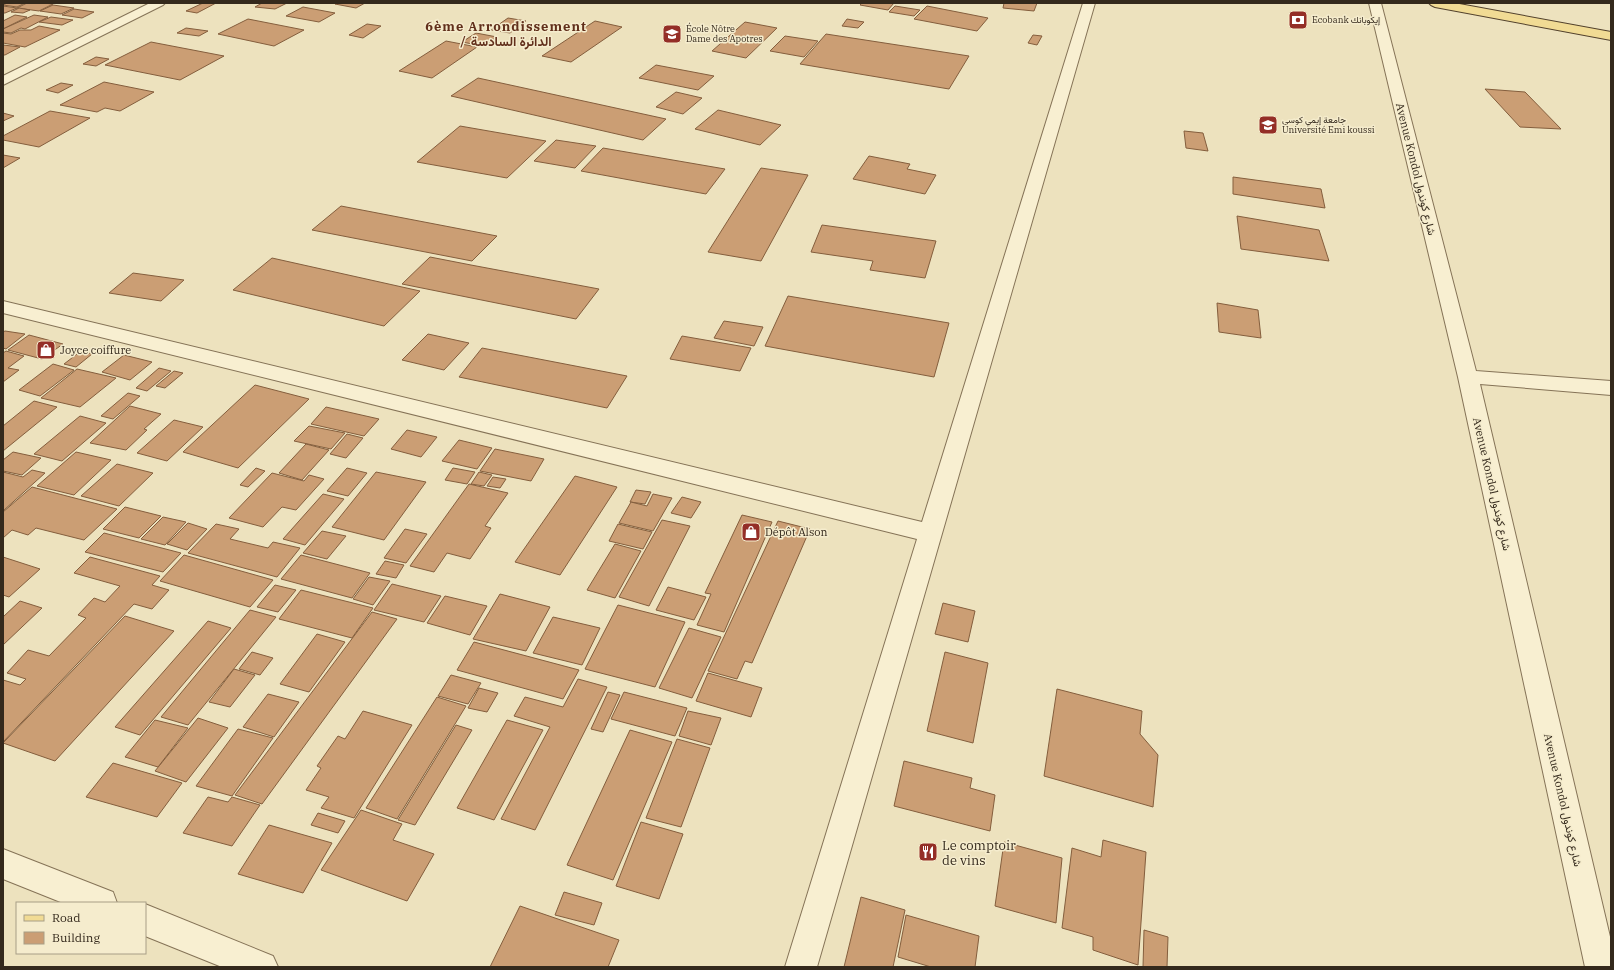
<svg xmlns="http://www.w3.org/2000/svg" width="1614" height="970" viewBox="0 0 1614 970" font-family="'IBM Plex Serif',Vazirmatn,serif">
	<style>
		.building { fill: #cb9e74; stroke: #845e3d }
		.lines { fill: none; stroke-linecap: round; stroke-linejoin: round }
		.minor-casing { stroke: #857357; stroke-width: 2 }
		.major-casing { stroke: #52412c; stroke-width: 2 }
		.minor { fill: #f8efd1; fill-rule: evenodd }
		.major { fill: #f1db94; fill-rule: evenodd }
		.labels { text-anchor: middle; stroke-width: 3; stroke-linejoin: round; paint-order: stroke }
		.far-poi-label { font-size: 9px; fill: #34291c; stroke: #f5eccd; text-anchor: start }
		.street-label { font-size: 11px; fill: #34291c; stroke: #f5eccd }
		.poi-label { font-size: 11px; fill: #34291c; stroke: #f5eccd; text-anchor: start }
		.far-district-label { font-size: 13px; font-weight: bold; letter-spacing: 1px; fill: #612f1b; stroke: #f5eccd }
		.near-poi-label { font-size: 13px; fill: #34291c; stroke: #f5eccd; text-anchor: start }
	</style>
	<rect width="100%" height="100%" fill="#ede2be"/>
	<g class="building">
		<polygon points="7,3 25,3 17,7 3,5"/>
		<polygon points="27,3 43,3 53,4 39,11 17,8"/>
		<polygon points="203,3 216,3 197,13 186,11"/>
		<polygon points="262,3 287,3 275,9 255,7"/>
		<polygon points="338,3 365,3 356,8 335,4"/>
		<polygon points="862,3 894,3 888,10 860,5"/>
		<polygon points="1004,3 1037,3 1034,11 1003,8"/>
		<polygon points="53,5 74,8 61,14 40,11"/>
		<polygon points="3,6 17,8 5,13 3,13"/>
		<polygon points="895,6 920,10 914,16 889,12"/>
		<polygon points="927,6 988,18 977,31 914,19"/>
		<polygon points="303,7 335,13 319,22 286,16"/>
		<polygon points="19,8 30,10 23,13 11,12"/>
		<polygon points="74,9 94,12 82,18 62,15"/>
		<polygon points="15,15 27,17 3,29 3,21"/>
		<polygon points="34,15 48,17 25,29 21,28 11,33 3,32 3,29"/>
		<polygon points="51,17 73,20 62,25 39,22"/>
		<polygon points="508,18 526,21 510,33 491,30"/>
		<polygon points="248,19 304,30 274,46 218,34"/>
		<polygon points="847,19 864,22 858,28 842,26"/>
		<polygon points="595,21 622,27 571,62 542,56"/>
		<polygon points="745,22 777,28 746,58 712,51"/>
		<polygon points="367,24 381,26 363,38 349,35"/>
		<polygon points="39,26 60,30 25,47 3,43 3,33 11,34 20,30 31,30"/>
		<polygon points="186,28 208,31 199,36 177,33"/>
		<polygon points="476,33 497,37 483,46 462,42"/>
		<polygon points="826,34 969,56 949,89 800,64"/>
		<polygon points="1033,35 1042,36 1037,45 1028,43"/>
		<polygon points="785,36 818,41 804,57 770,51"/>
		<polygon points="446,41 477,47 432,78 399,71"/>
		<polygon points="151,42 224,56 180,80 105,65"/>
		<polygon points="3,45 20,47 5,55 3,55"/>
		<polygon points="96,57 109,59 96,66 83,64"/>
		<polygon points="656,65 714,76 698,90 639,78"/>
		<polygon points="478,78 666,119 643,140 451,96"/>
		<polygon points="104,82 154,92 120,111 105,108 97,112 60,105"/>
		<polygon points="61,83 73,85 58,93 46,90"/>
		<polygon points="1485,89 1525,92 1561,129 1520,127"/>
		<polygon points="676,92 702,98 683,114 656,107"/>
		<polygon points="718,110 781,125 760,145 695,129"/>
		<polygon points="50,111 90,118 39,147 3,140 3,136"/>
		<polygon points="3,113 14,116 3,121"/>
		<polygon points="460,126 546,141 507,178 417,162"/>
		<polygon points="1184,131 1203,133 1208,151 1186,148"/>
		<polygon points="556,140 596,146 575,168 534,161"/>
		<polygon points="603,148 725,169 706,194 581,171"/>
		<polygon points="3,155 20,158 3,168"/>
		<polygon points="869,156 910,164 907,169 936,175 925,194 853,179"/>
		<polygon points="761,168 808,175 761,261 708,252"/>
		<polygon points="1233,177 1321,189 1325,208 1233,194"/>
		<polygon points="341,206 497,236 472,261 312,230"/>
		<polygon points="1237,216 1319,230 1329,261 1241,249"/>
		<polygon points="822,225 936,241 925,278 870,270 873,261 811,252"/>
		<polygon points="430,257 471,265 599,289 576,319 402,284"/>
		<polygon points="272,258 420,291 384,326 233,290"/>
		<polygon points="133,273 184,280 161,301 109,293"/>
		<polygon points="788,296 949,323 934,377 765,346"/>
		<polygon points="1217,303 1258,310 1261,338 1219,332"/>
		<polygon points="724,321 763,327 754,346 714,338"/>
		<polygon points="5,331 25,334 6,349 3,348 3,332"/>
		<polygon points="428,334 469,343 444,370 402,360"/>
		<polygon points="29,335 63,344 42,359 8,350"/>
		<polygon points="682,336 751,348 740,371 670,359"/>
		<polygon points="482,348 627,376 607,408 459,377"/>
		<polygon points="6,351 24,356 8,368 19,370 3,382 3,353"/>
		<polygon points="81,351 92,354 76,367 64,364"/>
		<polygon points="124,355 152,362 130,380 102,372"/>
		<polygon points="53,364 74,370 40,396 19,390"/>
		<polygon points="159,368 171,371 147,391 136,388"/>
		<polygon points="77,369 116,378 80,407 41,398"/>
		<polygon points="174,371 183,373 165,388 156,386"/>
		<polygon points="255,385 309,399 238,468 183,452"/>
		<polygon points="128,393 140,396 113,419 101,416"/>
		<polygon points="34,401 57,407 3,451 3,426"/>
		<polygon points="130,406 161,414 144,429 147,430 126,450 90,443"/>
		<polygon points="326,407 379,419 364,436 311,424"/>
		<polygon points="80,416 106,423 62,461 34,454"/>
		<polygon points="174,420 203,427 167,461 137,453"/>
		<polygon points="309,426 345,433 331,449 294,441"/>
		<polygon points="407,430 437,437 421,457 391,449"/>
		<polygon points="347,434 363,438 346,458 330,454"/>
		<polygon points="459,440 492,448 477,469 442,461"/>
		<polygon points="306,444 329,450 302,480 279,473"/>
		<polygon points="495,449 544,459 531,481 480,471"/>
		<polygon points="13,452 41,458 22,475 3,471 3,460"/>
		<polygon points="76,452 111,460 74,495 37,486"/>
		<polygon points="117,464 153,473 119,506 81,496"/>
		<polygon points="256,468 265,471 248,487 240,485"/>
		<polygon points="347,468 367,473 348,496 327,491"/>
		<polygon points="453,468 475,472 467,484 445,480"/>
		<polygon points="32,470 45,473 3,511 3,472 23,477"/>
		<polygon points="376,472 426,482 384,540 332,527"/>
		<polygon points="479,472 492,475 484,486 471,484"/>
		<polygon points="272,473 304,481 309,475 324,479 296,510 282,507 263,527 229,518"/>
		<polygon points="575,476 617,487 560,575 515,562"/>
		<polygon points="493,477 506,479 500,488 487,486"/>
		<polygon points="469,484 508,493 485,526 491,528 470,559 447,553 434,572 410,566"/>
		<polygon points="32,487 117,509 84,540 36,528 28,535 12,530 3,538 3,512"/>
		<polygon points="636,490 651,492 645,504 630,502"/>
		<polygon points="323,494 344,499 305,545 283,539"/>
		<polygon points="653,494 672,498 653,531 619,523 631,502 647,506"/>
		<polygon points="682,497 701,502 691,518 671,513"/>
		<polygon points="125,507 161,516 139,538 103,529"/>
		<polygon points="742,515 772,522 724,632 697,625 711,594 705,593"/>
		<polygon points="163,517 186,522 165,545 141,539"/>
		<polygon points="662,520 690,526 649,606 619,597"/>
		<polygon points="778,521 810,529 752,663 745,661 737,679 708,671"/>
		<polygon points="188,523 207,529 187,550 167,544"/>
		<polygon points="216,524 239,529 230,539 268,548 273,542 300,548 277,577 188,553"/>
		<polygon points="618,524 652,532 643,549 609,541"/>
		<polygon points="405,529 427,534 406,563 384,558"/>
		<polygon points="322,531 346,536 327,559 303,553"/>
		<polygon points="104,533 181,553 163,572 85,552"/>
		<polygon points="615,544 641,551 615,598 587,590"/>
		<polygon points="184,555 273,580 250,607 160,581"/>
		<polygon points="301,555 370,573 352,598 281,579"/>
		<polygon points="3,557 40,569 9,597 3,595"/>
		<polygon points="90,557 160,576 152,585 169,590 152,609 134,604 3,742 3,680 20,685 26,679 7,673 28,650 49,656 86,618 78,615 94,598 105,602 120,586 74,573"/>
		<polygon points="385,561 404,565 396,578 376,574"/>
		<polygon points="369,577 390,581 373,605 353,599"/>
		<polygon points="392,584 441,596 424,622 374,610"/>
		<polygon points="275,585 296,590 278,612 257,607"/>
		<polygon points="668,587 706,597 694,620 656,610"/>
		<polygon points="301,590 373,608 352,638 279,619"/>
		<polygon points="500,594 550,607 526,651 473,639"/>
		<polygon points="445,596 487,606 470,635 427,623"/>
		<polygon points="20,601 42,608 3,645 3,617"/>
		<polygon points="943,603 975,611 968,642 935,634"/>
		<polygon points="618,605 685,622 655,687 585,669"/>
		<polygon points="250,610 276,617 188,725 161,717"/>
		<polygon points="372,612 397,619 262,804 235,795"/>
		<polygon points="125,616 174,631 55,761 3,743"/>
		<polygon points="553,617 600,628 582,665 533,653"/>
		<polygon points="208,621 231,628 140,735 115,727"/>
		<polygon points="689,628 721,637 692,698 659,688"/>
		<polygon points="317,634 345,642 309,692 280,684"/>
		<polygon points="474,642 579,670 563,699 457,670"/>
		<polygon points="252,652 273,658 260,675 239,669"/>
		<polygon points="945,652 988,663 973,743 927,731"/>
		<polygon points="234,669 255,675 230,707 209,702"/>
		<polygon points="708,673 762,688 751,717 696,701"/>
		<polygon points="451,675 481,683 468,704 438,696"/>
		<polygon points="578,679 607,687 535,830 501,819 550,727 514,716 525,697 563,707"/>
		<polygon points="479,688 498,693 487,712 468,708"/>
		<polygon points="1057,689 1142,711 1140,734 1158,755 1153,807 1044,776"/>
		<polygon points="608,692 620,695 603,732 591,729"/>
		<polygon points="624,692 687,708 675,736 611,719"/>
		<polygon points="268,694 299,702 274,737 243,727"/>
		<polygon points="437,697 466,706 397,819 366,808"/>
		<polygon points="363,711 412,725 354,818 321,808 329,797 306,790 321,768 317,766 338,736 345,739"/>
		<polygon points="688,711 721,718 711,745 679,736"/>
		<polygon points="198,718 228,728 186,782 155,771"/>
		<polygon points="155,720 188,728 158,767 125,757"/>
		<polygon points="507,720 543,730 494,820 457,808"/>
		<polygon points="456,725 472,730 415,825 398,820"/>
		<polygon points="238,729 273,738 232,796 196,786"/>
		<polygon points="630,730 672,742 613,880 567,865"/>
		<polygon points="677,739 710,748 681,827 646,818"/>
		<polygon points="904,761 972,778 970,788 995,795 990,831 894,806"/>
		<polygon points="113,763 182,783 157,817 86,797"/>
		<polygon points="208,797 228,802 232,797 260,805 232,846 183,833"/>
		<polygon points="361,810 402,824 393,840 434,854 407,901 321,870"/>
		<polygon points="318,813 345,821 338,833 311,825"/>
		<polygon points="641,822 683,834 659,899 616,886"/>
		<polygon points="269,825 332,843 303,893 238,874"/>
		<polygon points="1103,840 1146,852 1138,965 1093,950 1093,937 1062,928 1072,848 1101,857"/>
		<polygon points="1004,842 1062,858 1056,923 995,906"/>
		<polygon points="564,892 602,903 594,925 555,915"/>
		<polygon points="861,897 905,910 893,967 844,967"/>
		<polygon points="520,906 619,940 608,967 490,967"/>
		<polygon points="906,915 979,936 975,967 931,967 898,957"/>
		<polygon points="1144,930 1168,937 1167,967 1143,967"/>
	</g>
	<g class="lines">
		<g class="minor-casing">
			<g id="minor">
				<polygon points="150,3 165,3 163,5 3,85 3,76"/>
				<polygon points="1083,3 1095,3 817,967 785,967 917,539 3,313 3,301 922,522"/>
				<polygon points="1369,3 1381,3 1476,371 1611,381 1611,395 1480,384 1611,941 1611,967 1585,967 1458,377"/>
				<polygon points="3,849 113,892 117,903 63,903 3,879"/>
				<polygon points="145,904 273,956 278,967 222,967 145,936"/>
			</g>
		</g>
		<g class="major-casing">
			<polygon id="major" points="1429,3 1454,3 1611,32 1611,40 1435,7 1431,5"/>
		</g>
		<use href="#minor" class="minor"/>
		<use href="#major" class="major"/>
	</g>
	<defs>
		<g id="bank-square" transform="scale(1)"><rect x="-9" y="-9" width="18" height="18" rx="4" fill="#942e27" stroke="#f5eccd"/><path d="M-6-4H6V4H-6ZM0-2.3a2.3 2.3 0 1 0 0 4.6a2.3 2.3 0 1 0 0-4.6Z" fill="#fff"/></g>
		<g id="school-square" transform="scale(1)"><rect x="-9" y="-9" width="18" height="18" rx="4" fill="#942e27" stroke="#f5eccd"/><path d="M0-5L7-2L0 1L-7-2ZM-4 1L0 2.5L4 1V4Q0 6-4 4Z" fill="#fff"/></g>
		<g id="shop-square" transform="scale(1)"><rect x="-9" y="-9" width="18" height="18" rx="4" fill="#942e27" stroke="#f5eccd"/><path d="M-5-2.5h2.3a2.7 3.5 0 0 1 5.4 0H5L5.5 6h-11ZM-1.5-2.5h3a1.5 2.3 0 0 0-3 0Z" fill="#fff"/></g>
		<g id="restaurant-square" transform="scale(1)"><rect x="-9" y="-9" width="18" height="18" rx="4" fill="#942e27" stroke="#f5eccd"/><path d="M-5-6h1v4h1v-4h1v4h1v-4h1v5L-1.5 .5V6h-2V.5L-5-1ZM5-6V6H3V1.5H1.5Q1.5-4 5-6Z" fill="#fff"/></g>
	</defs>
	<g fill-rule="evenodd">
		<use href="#bank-square" x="1298" y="20"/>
		<use href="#school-square" x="672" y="34"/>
		<use href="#school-square" x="1268" y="125"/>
		<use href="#shop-square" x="46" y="350"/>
		<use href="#shop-square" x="751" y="532"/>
		<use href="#restaurant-square" x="928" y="852"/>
	</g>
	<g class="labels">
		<g class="far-poi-label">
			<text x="1312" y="23">Ecobank إيكوبانك</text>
			<text x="686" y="32">École Nôtre<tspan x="686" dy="10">Dame des Apotres</tspan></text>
			<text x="1282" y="123">جامعة إيمي كوسي<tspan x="1282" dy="10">Université Emi koussi</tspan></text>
		</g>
		<g class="street-label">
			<text transform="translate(1416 169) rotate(76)" y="4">Avenue Kondol شارع كوندول</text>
			<text transform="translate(1492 484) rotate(77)" y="4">Avenue Kondol شارع كوندول</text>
			<text transform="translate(1563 800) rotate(77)" y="4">Avenue Kondol شارع كوندول</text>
		</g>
		<g class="poi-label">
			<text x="60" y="354">Joyce coiffure</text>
			<text x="765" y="536">Dépôt Alson</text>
		</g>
		<g class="far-district-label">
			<text x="506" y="31">6ème Arrondissement<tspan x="506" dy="15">/ الدائرة السادسة</tspan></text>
		</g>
		<g class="near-poi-label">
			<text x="942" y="850">Le comptoir<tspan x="942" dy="15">de vins</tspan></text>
		</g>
	</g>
	<rect width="1614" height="970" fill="none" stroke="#34291c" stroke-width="8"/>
	<rect x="16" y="902" width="130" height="52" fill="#f5eccd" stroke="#a89e86"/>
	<rect x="24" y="915" width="20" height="6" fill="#f1db94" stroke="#a89e86"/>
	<text x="52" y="922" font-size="12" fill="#34291c">Road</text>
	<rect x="24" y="932" width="20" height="12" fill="#cb9e74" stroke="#a89e86"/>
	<text x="52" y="942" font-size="12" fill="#34291c">Building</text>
</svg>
